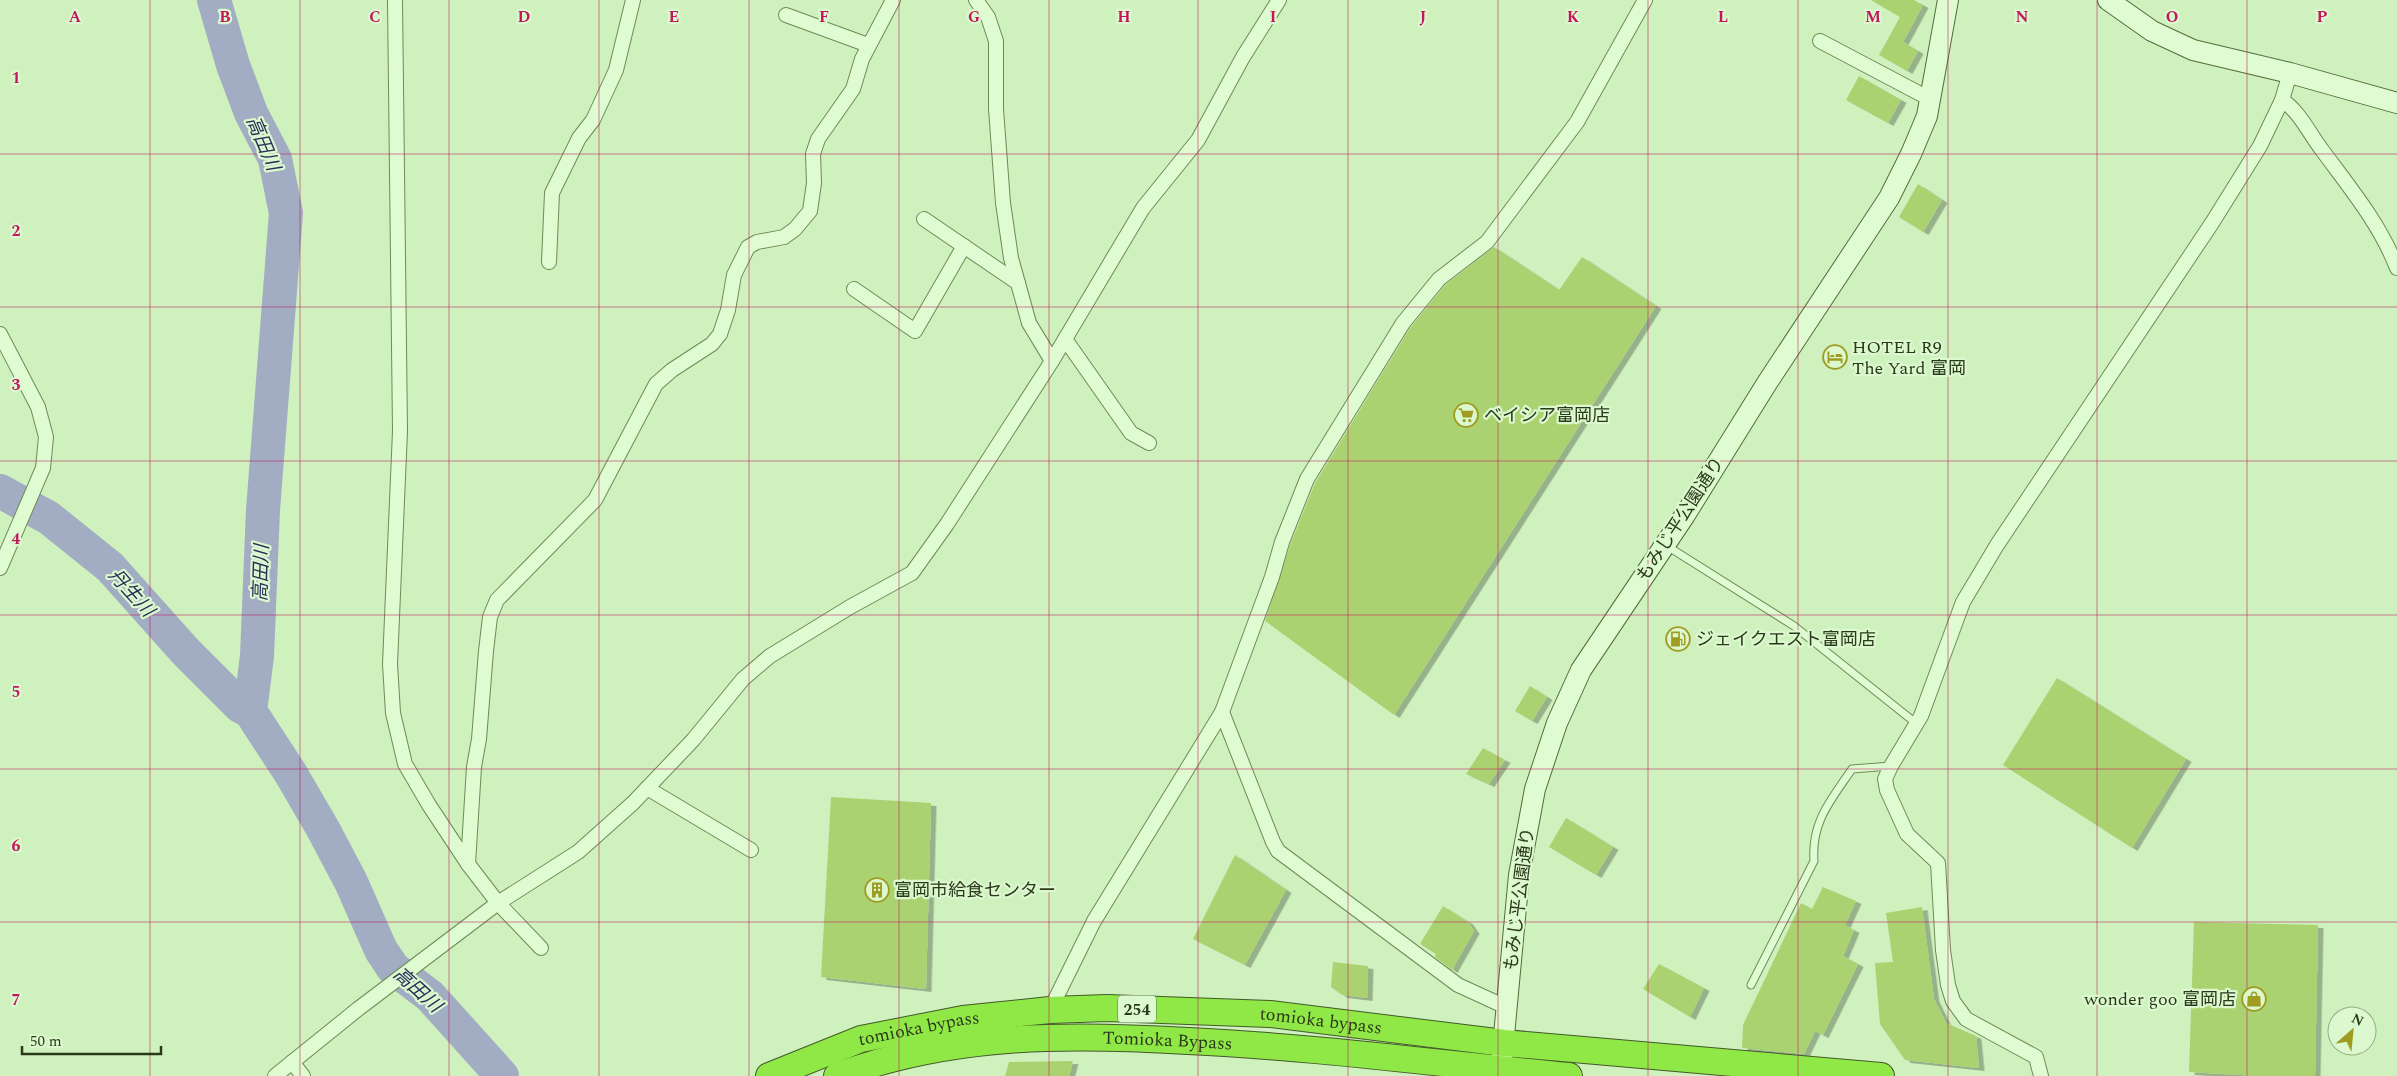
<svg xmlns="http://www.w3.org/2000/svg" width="2397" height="1076" viewBox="0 0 2397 1076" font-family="Spectral,'Noto Sans JP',serif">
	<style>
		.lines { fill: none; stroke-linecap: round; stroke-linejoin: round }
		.river { stroke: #a2acc2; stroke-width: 34 }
		.building { fill: #abd271; filter: url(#shadow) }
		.lane-casing { stroke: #6f8b55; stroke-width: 9 }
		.street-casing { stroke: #6f8b55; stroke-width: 16 }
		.secondary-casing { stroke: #536d39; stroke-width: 22 }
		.highway-casing { stroke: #43582a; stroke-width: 28 }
		.lane { stroke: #dffbd2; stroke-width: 7 }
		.street { stroke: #dffbd2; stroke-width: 14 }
		.secondary { stroke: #dffbd2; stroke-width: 20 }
		.highway { stroke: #90e847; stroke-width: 26 }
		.grid { fill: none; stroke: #c2185b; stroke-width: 1; stroke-opacity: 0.55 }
		.labels { text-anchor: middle; stroke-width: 4.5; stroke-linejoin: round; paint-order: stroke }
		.shield { fill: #dbf8ce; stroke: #607251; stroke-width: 1 }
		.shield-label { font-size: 16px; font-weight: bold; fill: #2b391b }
		.poi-label { font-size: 18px; fill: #2b391b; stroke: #dbf8ce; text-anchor: start }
		.street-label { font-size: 18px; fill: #2b391b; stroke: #dbf8ce }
		.water-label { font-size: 19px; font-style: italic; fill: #292d5a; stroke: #dbf8ce }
		.grid-label { font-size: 16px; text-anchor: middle; font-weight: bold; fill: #c2185b; stroke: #dbf8ce; stroke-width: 4.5; stroke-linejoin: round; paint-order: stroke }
	</style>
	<defs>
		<filter id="shadow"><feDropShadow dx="5.5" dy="3" stdDeviation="0" flood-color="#0004"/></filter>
	</defs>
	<rect width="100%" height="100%" fill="#cef1be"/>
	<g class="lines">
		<g class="river">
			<polyline points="214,0 233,65 251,113 275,159 286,213 263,510 257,656 250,711 291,774 323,829 351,882 381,950 393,968 430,996 502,1076"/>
			<polyline points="0,491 49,518 110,567 186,652 240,706 250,711"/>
		</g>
	</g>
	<g class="building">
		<polygon points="1871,0 1914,0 1923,5 1903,42 1918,51 1907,71 1879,55 1900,17"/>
		<polygon points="1859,76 1901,100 1888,123 1846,100"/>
		<polygon points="1918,184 1942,200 1923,232 1899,217"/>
		<polygon points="1494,247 1559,290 1582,257 1656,306 1394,715 1265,621 1290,545 1315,483 1410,328 1445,285"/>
		<polygon points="2057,678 2186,759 2132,848 2003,765"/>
		<polygon points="1530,686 1547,697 1532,721 1515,711"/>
		<polygon points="1483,748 1505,760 1489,784 1466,774"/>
		<polygon points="831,797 931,803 926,989 821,977"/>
		<polygon points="1566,818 1613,847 1596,875 1549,847"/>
		<polygon points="1235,855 1286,890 1245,965 1193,939"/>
		<polygon points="1823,887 1856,901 1845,925 1854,930 1843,956 1858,964 1823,1035 1815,1031 1804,1054 1742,1048 1743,1025 1801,903 1812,909"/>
		<polygon points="1443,906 1468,922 1474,931 1452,970 1435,957 1436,954 1420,944"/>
		<polygon points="1922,907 1934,999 1946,1023 1976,1036 1979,1068 1905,1060 1880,1024 1875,963 1893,962 1886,913"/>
		<polygon points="2194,922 2318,925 2315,1076 2259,1076 2189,1072"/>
		<polygon points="1333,962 1368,966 1367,998 1342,995 1331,987"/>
		<polygon points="1659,964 1704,988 1690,1017 1643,989"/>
		<polygon points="1073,1061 1069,1076 1005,1076 1009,1062"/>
	</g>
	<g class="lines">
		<g class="lane-casing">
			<g id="lane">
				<polyline points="1667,546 1794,626 1917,724"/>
				<path d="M1751 985 1814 861C1811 822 1831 800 1852 769L1891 766"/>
			</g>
		</g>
		<g class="street-casing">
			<g id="street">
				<polyline points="395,0 400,431 390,664 393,713 405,764 429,805 468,864 498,903 541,948"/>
				<polyline points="976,0 988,17 996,41 996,109 1003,203 1011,258 1029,323 1052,361"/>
				<polyline points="786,15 868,45"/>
				<polyline points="1820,41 1930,99"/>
				<path d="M2282 100C2300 112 2309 133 2322 150 2350 188 2380 224 2397 268"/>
				<polyline points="924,219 1018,283"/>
				<polyline points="549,262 552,193 579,138 593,120 616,70 633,0"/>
				<polyline points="854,289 915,331 964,246"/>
				<polyline points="0,334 38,407 46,437 43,468 0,568"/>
				<polyline points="1065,339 1131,433 1149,443"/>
				<polyline points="1222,712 1273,842 1278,851 1458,985 1506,1007"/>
				<polyline points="647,788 751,850"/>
				<polyline points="468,864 474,767 479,739 486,651 490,617 497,600 595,500 656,384 672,370 712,344 720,334 728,310 734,275 748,247 757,242 784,237 795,229 810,211 814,183 813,154 818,139 853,89 862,59 893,0"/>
				<polyline points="1050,1010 1094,921 1222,712 1272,577 1282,542 1307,479 1403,323 1439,279 1487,242 1577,122 1645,0"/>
				<polyline points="292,1062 303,1076"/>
				<polyline points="275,1076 358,1009 498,903 578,852 633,803 693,740 743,679 770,656 850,607 912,573 947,524 1052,361 1143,208 1198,140 1243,57 1279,0"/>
				<polyline points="2041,1076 2036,1057 1966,1019 1953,1001 1948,985 1943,950 1938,863 1907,834 1887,790 1885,779 1891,766 1921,716 1963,602 1997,545 2212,223 2260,146 2282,100 2290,73"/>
			</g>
		</g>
		<g class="secondary-casing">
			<g id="secondary">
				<polyline points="2108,0 2152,31 2193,50 2290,73 2397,103"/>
				<polyline points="1502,1057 1519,875 1535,789 1557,723 1581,670 1685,515 1767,383 1889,198 1911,154 1927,116 1948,0"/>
			</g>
		</g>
		<g class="highway-casing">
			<g id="highway">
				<path id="s1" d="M769 1076 861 1039 963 1019 1050 1010 1107 1008 1270 1014 1504 1043 1881 1076"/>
				<path id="s2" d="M837 1076C952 1033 1068 1034 1188 1041 1316 1047 1442 1064 1569 1076"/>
			</g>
		</g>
		<use href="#lane" class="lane"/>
		<use href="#street" class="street"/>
		<use href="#secondary" class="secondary"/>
		<use href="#highway" class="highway"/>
	</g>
	<path class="grid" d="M150 0V1076M300 0V1076M449 0V1076M599 0V1076M749 0V1076M899 0V1076M1049 0V1076M1198 0V1076M1348 0V1076M1498 0V1076M1648 0V1076M1798 0V1076M1948 0V1076M2097 0V1076M2247 0V1076M0 154H2397M0 307H2397M0 461H2397M0 615H2397M0 769H2397M0 922H2397"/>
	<defs>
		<g id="hotel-ring" transform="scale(1.25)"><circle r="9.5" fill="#dbf8ce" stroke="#9f9c21" stroke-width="1.5"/><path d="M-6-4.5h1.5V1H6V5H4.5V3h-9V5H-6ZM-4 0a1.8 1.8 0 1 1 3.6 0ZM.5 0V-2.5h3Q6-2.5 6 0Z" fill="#9f9c21"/></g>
		<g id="supermarket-ring" transform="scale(1.25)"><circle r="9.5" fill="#dbf8ce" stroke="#9f9c21" stroke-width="1.5"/><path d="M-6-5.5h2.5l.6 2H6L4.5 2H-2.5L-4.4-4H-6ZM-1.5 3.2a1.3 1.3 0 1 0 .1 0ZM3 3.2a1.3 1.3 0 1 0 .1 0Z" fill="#9f9c21"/></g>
		<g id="fuel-ring" transform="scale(1.25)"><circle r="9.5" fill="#dbf8ce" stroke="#9f9c21" stroke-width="1.5"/><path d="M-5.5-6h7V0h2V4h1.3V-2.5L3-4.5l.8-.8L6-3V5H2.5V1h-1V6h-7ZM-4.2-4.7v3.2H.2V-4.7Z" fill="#9f9c21"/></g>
		<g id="building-ring" transform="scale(1.25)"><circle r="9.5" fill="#dbf8ce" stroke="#9f9c21" stroke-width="1.5"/><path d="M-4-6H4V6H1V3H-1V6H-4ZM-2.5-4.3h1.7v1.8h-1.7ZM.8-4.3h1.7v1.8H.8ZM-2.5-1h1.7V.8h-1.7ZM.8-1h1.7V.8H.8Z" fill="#9f9c21"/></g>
		<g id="shop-ring" transform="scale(1.25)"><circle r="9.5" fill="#dbf8ce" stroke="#9f9c21" stroke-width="1.5"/><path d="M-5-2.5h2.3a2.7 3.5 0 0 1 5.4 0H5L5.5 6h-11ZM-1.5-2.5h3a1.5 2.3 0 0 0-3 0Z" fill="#9f9c21"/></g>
	</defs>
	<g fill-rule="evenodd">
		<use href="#hotel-ring" x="1835" y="357"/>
		<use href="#supermarket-ring" x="1466" y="415"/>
		<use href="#fuel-ring" x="1678" y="639"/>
		<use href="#building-ring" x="877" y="890"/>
		<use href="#shop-ring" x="2254" y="999"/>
	</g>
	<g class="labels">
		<rect class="shield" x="1118" y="995.5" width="38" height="27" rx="4"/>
		<g class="shield-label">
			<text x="1137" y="1015">254</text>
		</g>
		<g class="poi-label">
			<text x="1852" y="353">HOTEL R9<tspan x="1852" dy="21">The Yard 富岡</tspan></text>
			<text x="1484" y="421">ベイシア富岡店</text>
			<text x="1696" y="645">ジェイクエスト富岡店</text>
			<text x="894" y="896">富岡市給食センター</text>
			<text x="2236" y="1005" text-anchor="end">wonder goo 富岡店</text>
		</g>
		<g class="street-label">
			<text transform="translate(1680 519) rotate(-57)" y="6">もみじ平公園通り</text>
			<text transform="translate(1519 899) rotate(-83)" y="6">もみじ平公園通り</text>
			<text dy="6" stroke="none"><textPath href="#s1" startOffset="562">tomioka bypass</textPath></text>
			<text dy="6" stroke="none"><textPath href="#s1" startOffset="158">tomioka bypass</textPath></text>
			<text dy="6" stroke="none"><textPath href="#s2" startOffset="335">Tomioka Bypass</textPath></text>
		</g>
		<g class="water-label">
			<text transform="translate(264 143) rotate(67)" y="7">高田川</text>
			<text transform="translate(260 573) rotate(-88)" y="7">高田川</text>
			<text transform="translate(132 592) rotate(48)" y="7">丹生川</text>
			<text transform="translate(418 989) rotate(42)" y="7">高田川</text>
		</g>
	</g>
	<g class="grid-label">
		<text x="75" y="22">A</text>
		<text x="225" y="22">B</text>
		<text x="375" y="22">C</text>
		<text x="524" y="22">D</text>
		<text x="674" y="22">E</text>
		<text x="824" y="22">F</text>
		<text x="974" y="22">G</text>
		<text x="1124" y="22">H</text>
		<text x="1273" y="22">I</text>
		<text x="1423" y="22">J</text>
		<text x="1573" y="22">K</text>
		<text x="1723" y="22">L</text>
		<text x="1873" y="22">M</text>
		<text x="2022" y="22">N</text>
		<text x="2172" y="22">O</text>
		<text x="2322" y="22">P</text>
		<text x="16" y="83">1</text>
		<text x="16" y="236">2</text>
		<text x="16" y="390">3</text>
		<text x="16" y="544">4</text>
		<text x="16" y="697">5</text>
		<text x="16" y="851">6</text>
		<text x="16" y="1005">7</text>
	</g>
	<g transform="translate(2352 1031) rotate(27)"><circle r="24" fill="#dbf8ce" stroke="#95ac86"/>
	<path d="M0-4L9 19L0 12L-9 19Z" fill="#9f9c21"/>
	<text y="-8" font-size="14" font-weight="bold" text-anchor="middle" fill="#2b391b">N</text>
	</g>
	<path d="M22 1046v8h139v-8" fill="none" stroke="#2b391b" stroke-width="2.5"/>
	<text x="30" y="1046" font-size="15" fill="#2b391b" stroke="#dbf8ce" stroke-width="4" paint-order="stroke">50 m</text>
</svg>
